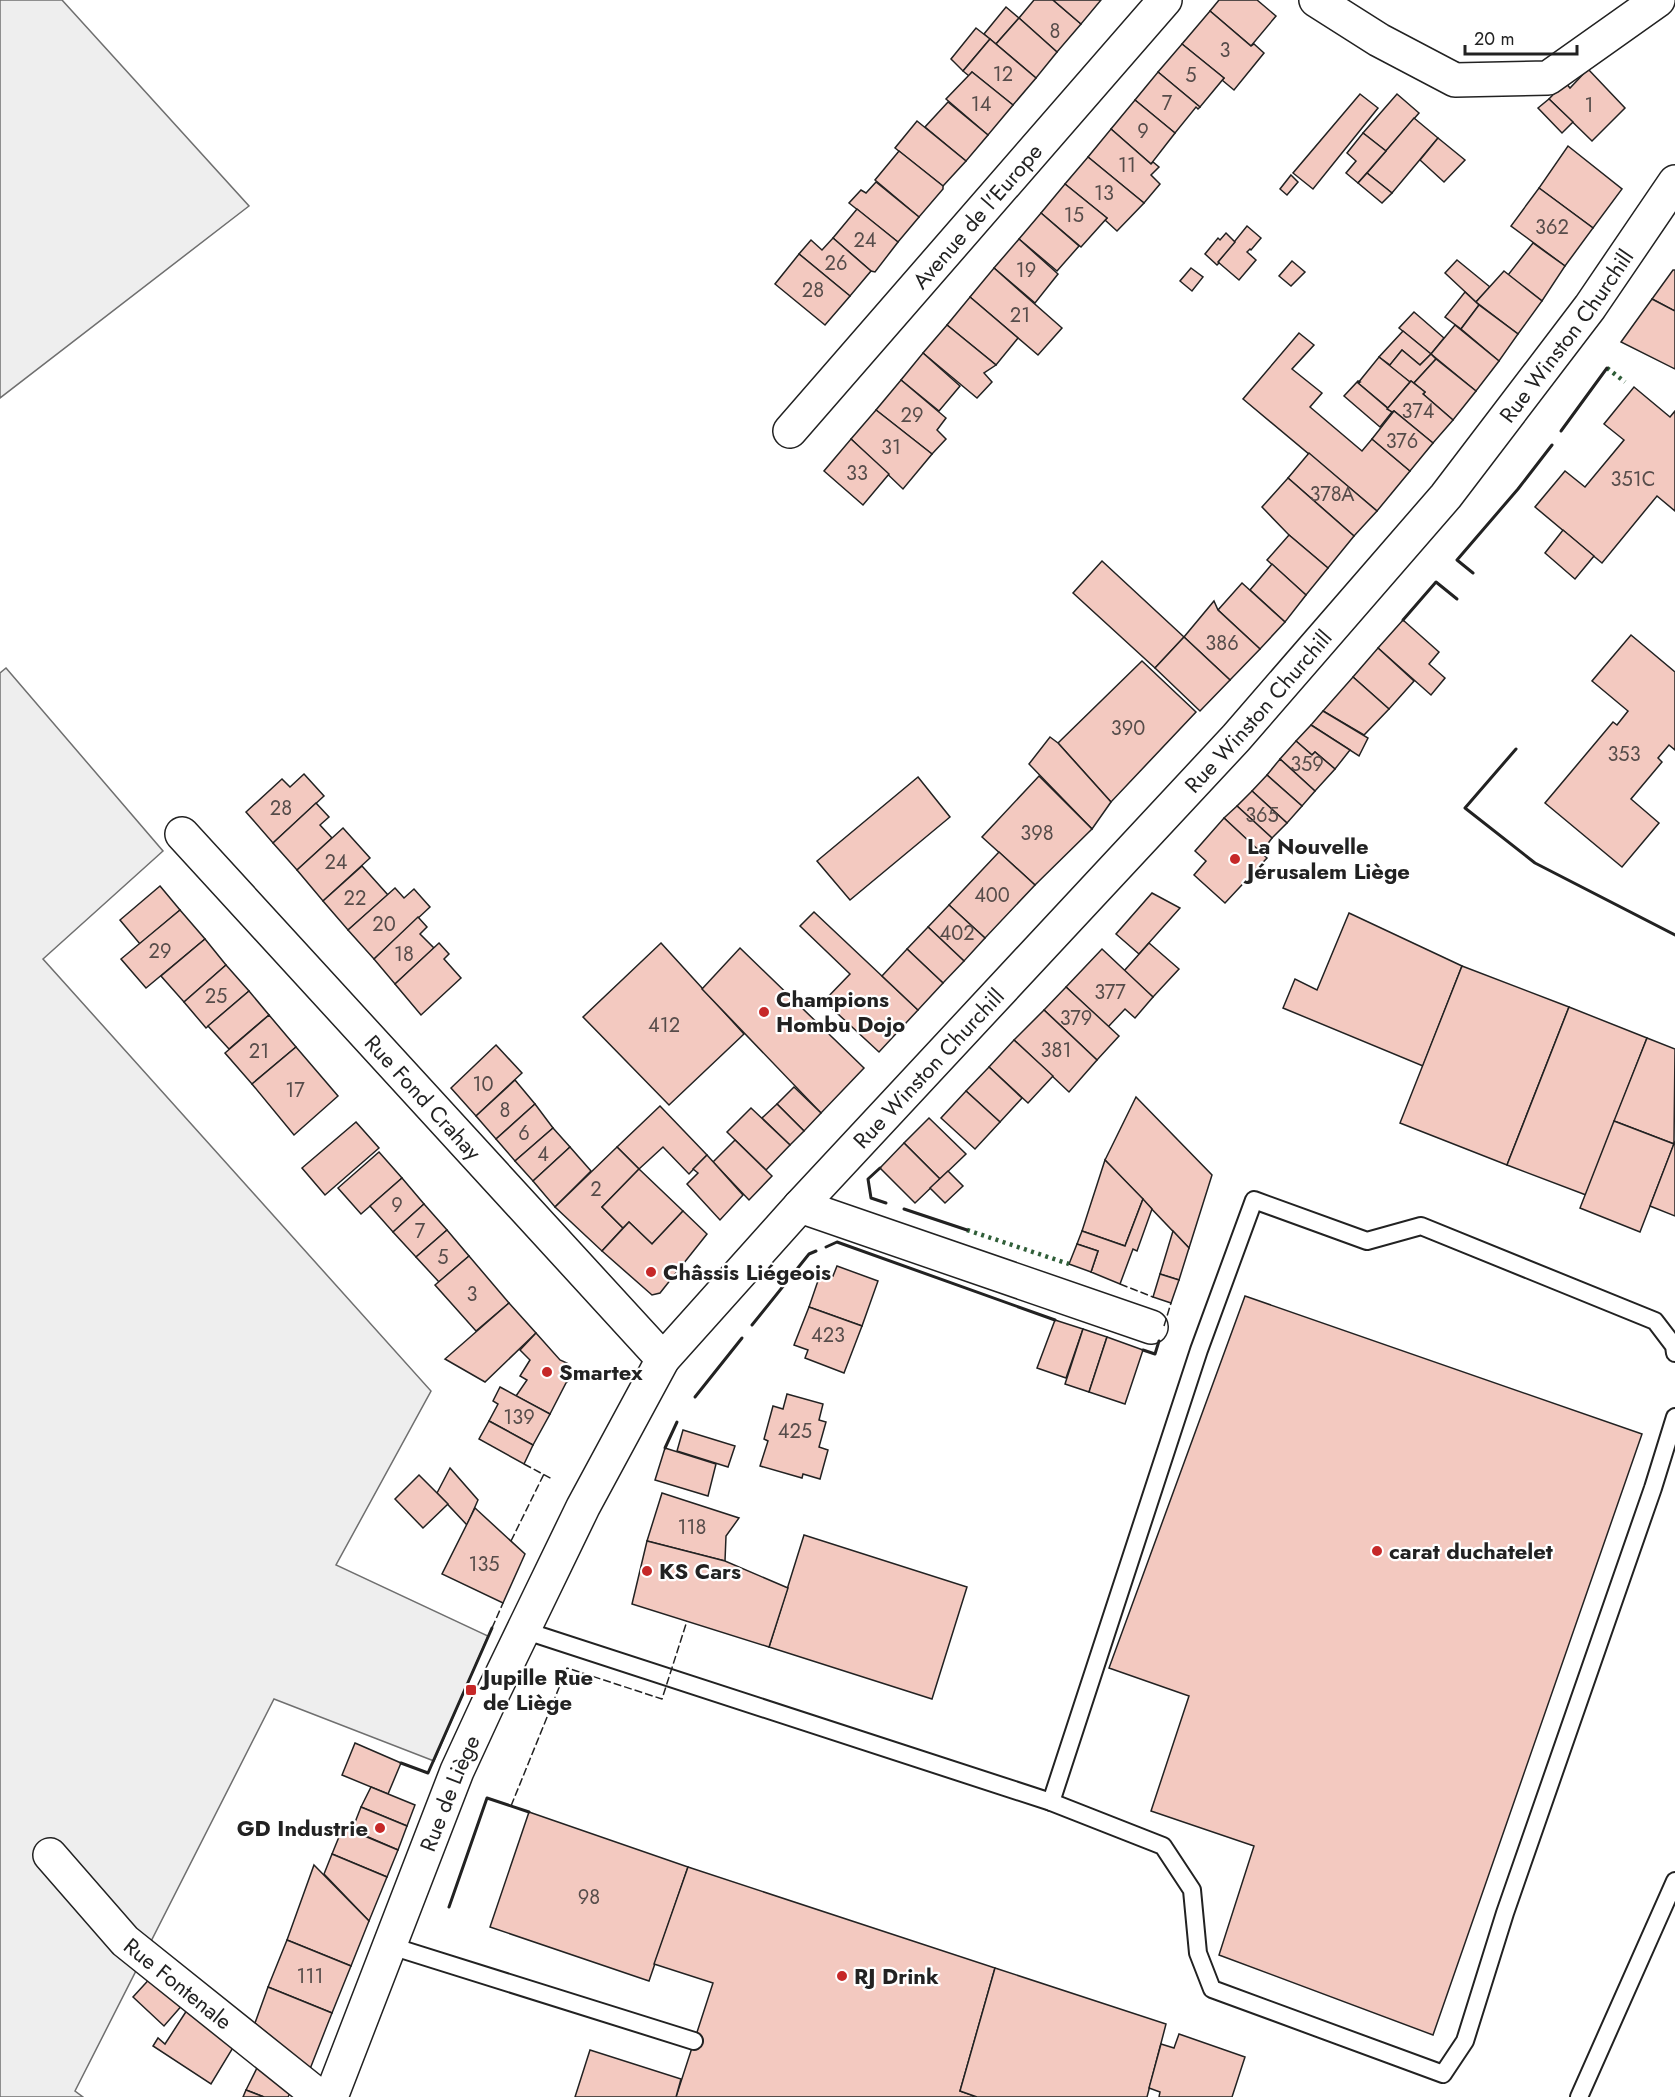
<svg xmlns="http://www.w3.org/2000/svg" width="1675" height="2097" viewBox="0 0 1675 2097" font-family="Jost,sans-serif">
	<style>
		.green { fill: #eee; stroke: #6f6f6f; stroke-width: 1.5 }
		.building { fill: #f3c9c0; stroke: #222; stroke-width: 1.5 }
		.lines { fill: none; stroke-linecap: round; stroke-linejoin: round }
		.service-casing { stroke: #222; stroke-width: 20 }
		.minor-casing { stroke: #222; stroke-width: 36 }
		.secondary-casing { stroke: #222; stroke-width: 36 }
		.service { stroke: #fff; stroke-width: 16 }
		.minor { stroke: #fff; stroke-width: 33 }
		.secondary { stroke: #fff; stroke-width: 33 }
		.hedge { stroke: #2f5e38; stroke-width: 4.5; stroke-dasharray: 3 4.5; stroke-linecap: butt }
		.fence { stroke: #222; stroke-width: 1.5; stroke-dasharray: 8 3; stroke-linecap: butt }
		.wall { stroke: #222; stroke-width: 3 }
		.poi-dot { fill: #c62828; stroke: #fff; stroke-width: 2 }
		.labels { text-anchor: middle; stroke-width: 4.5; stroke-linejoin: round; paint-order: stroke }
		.number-label { font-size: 20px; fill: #564c4a }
		.street-label { font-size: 22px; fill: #222; stroke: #fff }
		.poi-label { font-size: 22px; font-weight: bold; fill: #222; stroke: #fff; text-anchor: start }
	</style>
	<rect width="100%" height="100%" fill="#fff"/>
	<g class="green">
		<polygon points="0,0 62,0 249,206 0,398"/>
		<polygon points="6,668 163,851 43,959 431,1391 336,1565 488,1636 434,1761 274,1699 75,2091 83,2097 0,2097 0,673"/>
	</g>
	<g class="building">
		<polygon points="1034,0 1053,0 1081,24 1057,52 1019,18"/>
		<polygon points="1053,0 1101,0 1081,24"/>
		<polygon points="1219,0 1257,0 1276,16 1251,46 1210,11"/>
		<polygon points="1006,7 1019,18 996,44 984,34"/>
		<polygon points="1210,11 1251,46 1254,44 1264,53 1234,90 1222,80 1224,78 1182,44"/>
		<polygon points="1019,18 1057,52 1036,78 996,44"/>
		<polygon points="976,28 990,39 963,71 951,59"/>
		<polygon points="990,39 1036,78 1013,105 972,72 969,76 963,71"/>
		<polygon points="1182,44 1224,78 1200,107 1158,72"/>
		<polygon points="1588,69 1625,108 1592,141 1549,99 1565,82 1570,88"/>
		<polygon points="972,72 1013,105 988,135 946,99"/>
		<polygon points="1158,72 1200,107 1198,109 1196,107 1175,133 1135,100"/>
		<polygon points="1360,94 1378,108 1313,189 1293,173"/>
		<polygon points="1397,94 1419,113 1386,151 1363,133"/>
		<polygon points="1549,99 1573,122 1562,133 1538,108"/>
		<polygon points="1135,100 1175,133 1151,164 1111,129"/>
		<polygon points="948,102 988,135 966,161 925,127"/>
		<polygon points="1414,118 1438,138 1392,193 1367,173"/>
		<polygon points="917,121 966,161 943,186 895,148"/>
		<polygon points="1111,129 1151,164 1153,162 1159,167 1151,175 1160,184 1144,203 1088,157"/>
		<polygon points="1363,133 1386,151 1358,183 1346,173 1356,161 1347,153"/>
		<polygon points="1438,138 1465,160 1444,182 1420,160"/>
		<polygon points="1568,146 1622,189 1593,228 1539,188"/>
		<polygon points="899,151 943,186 943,189 919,217 875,180"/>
		<polygon points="1088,157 1144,203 1117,231 1105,220 1107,218 1065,184"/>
		<polygon points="1367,173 1392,193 1382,203 1358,183"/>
		<polygon points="1291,175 1298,182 1287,195 1280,189"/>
		<polygon points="876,182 919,217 898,242 849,203 861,190 866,193"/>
		<polygon points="1065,184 1107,218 1081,247 1041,213"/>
		<polygon points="1539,188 1593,228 1565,266 1511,226"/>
		<polygon points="857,209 898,242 875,272 871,271 833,238"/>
		<polygon points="1041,213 1079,246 1057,271 1019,239"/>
		<polygon points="1247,226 1261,238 1251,250 1250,249 1247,252 1256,260 1239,280 1218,262"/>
		<polygon points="1226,233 1235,242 1218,262 1219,263 1217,265 1205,254 1218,238 1220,240"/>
		<polygon points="833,238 871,271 850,296 799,254 811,240 822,250"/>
		<polygon points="1019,239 1058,274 1035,303 994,268"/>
		<polygon points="1533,243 1565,266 1542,301 1508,275"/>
		<polygon points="799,254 850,296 825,325 775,284"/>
		<polygon points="1457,260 1490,287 1476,302 1445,273"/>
		<polygon points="1292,261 1305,272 1291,286 1279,276"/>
		<polygon points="994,268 1062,328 1038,355 970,297"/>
		<polygon points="1191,268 1203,277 1192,291 1180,281"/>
		<polygon points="1673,270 1675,270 1675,311 1652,299"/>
		<polygon points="1504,271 1542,301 1518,334 1476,302"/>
		<polygon points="1465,292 1479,305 1461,329 1445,317"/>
		<polygon points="970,297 1018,338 996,365 947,325"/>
		<polygon points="1652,299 1675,311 1675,369 1621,342"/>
		<polygon points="1479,305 1518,334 1499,361 1461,329"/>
		<polygon points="1414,312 1444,338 1431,354 1399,328"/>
		<polygon points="947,325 996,365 984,373 992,382 977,398 923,353"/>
		<polygon points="1455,325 1499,361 1476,391 1431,354"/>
		<polygon points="1403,331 1431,354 1420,365 1402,350 1390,365 1379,357"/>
		<polygon points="1299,333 1314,345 1292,369 1322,393 1310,407 1362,451 1372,439 1410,471 1377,511 1243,399"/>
		<polygon points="1402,350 1420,365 1431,354 1436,359 1414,383 1411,381 1410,382 1389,366"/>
		<polygon points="923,353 960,386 939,411 901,380"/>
		<polygon points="1379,357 1410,382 1388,408 1358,383"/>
		<polygon points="1436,359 1476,391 1453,420 1423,394 1425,392 1414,383"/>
		<polygon points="901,380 946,418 937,430 946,439 932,454 876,410"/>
		<polygon points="1358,381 1360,382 1358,383 1392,412 1380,427 1344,396"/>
		<polygon points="1411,381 1425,392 1423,394 1453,420 1433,443 1394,411 1392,412 1387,409"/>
		<polygon points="1634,387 1670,417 1675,411 1675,511 1657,496 1602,563 1535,507 1565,471 1585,487 1624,440 1604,424"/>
		<polygon points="876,410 932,454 903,489 851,439"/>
		<polygon points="1394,411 1433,443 1410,471 1372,439"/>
		<polygon points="851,439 889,474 863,505 824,471"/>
		<polygon points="1309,453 1377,511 1354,536 1288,478"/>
		<polygon points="1288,478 1354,536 1328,568 1289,535 1262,507"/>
		<polygon points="1563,530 1594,556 1575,579 1545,553"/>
		<polygon points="1289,535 1328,568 1306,595 1267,560"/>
		<polygon points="1102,561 1184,637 1155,668 1073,593"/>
		<polygon points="1272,564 1306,595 1285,622 1250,590"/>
		<polygon points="1242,583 1285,622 1260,649 1218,610"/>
		<polygon points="1214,601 1218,610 1260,649 1230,680 1184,637"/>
		<polygon points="1403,620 1439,652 1429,664 1445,678 1431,695 1378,648"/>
		<polygon points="1631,635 1675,672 1675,750 1669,745 1658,758 1662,762 1631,799 1659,823 1622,867 1545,803 1613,722 1617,725 1628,711 1592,681"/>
		<polygon points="1184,637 1230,680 1200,711 1155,668"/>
		<polygon points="1378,648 1414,681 1389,709 1353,677"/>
		<polygon points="1142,661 1196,712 1111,802 1058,743"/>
		<polygon points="1353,677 1389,709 1364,735 1323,711"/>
		<polygon points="1323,711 1368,738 1359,756 1311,725"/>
		<polygon points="1311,725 1350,750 1335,769 1315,752 1312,755 1296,741"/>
		<polygon points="1050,737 1058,743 1111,802 1092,829 1029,764"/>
		<polygon points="1296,741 1312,755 1315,752 1335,769 1315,791 1280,759"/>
		<polygon points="1280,759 1315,791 1302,806 1267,775"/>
		<polygon points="304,774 324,796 273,843 246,812 282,779 290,787"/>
		<polygon points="1267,775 1302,806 1287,823 1252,791"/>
		<polygon points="1039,776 1092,829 1035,885 982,837"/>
		<polygon points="918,777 950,817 850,900 817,861"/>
		<polygon points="1252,791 1287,823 1272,838 1237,806"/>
		<polygon points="316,803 329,817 320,825 332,838 297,870 273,843"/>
		<polygon points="1237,806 1272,838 1261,853 1224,818"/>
		<polygon points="1224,818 1267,858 1225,903 1194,875 1206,861 1195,851"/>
		<polygon points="343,828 370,858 323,901 297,870"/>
		<polygon points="999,852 1035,885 985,938 949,905"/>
		<polygon points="362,866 388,895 348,930 323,901"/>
		<polygon points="160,886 180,910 140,944 120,920"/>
		<polygon points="395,888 404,898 414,889 430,907 374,959 348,930"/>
		<polygon points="1152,893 1180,908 1139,954 1116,934"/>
		<polygon points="949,905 985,938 964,961 928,927"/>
		<polygon points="180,910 205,939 146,988 121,959"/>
		<polygon points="814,912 918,1010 879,1052 824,1001 850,974 800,926"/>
		<polygon points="1349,913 1462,966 1423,1066 1283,1008 1295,979 1317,990"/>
		<polygon points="418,917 427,927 420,934 434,948 395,984 374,959"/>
		<polygon points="928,927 964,961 943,983 907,949"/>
		<polygon points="205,939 226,965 184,1002 161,976"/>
		<polygon points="439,943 449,954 444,959 461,978 421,1015 395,984"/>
		<polygon points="661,943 744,1034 669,1105 583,1017"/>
		<polygon points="1149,943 1179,969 1153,997 1124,971"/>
		<polygon points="740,948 864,1068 821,1113 702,989"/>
		<polygon points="907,949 943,983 918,1010 882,976"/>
		<polygon points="1102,949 1153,997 1135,1018 1125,1009 1108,1027 1066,987"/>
		<polygon points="226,965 249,991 206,1028 184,1002"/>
		<polygon points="1462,966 1569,1007 1507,1165 1400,1123"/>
		<polygon points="1066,987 1119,1036 1097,1060 1044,1010"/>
		<polygon points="249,991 269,1015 229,1049 208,1026"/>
		<polygon points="1569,1007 1647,1038 1586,1195 1507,1165"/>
		<polygon points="1044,1010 1097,1060 1069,1092 1014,1040"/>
		<polygon points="269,1015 296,1047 252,1084 225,1053"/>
		<polygon points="1647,1038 1675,1049 1674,1144 1614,1121"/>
		<polygon points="1014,1040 1053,1076 1028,1103 989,1067"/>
		<polygon points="496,1045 522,1073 476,1116 451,1088"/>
		<polygon points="296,1047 338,1096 294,1135 252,1084"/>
		<polygon points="989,1067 1022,1098 1000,1122 966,1091"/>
		<polygon points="515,1080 535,1104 496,1139 476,1116"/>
		<polygon points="794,1087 821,1113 804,1131 777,1104"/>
		<polygon points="966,1091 1000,1122 975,1149 941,1118"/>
		<polygon points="1136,1097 1212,1175 1189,1248 1105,1160"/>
		<polygon points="535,1104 553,1128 515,1161 496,1139"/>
		<polygon points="777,1104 804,1131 790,1145 762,1118"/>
		<polygon points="660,1106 707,1155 689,1174 663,1147 639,1169 617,1147"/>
		<polygon points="751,1108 790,1145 766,1170 727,1132"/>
		<polygon points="929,1118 966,1154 940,1179 904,1143"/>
		<polygon points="1614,1121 1674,1144 1640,1232 1580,1208"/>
		<polygon points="356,1122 379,1148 325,1195 302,1168"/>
		<polygon points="553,1128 570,1147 533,1181 515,1161"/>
		<polygon points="735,1140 772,1176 749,1200 713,1162"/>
		<polygon points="1675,1141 1675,1216 1650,1206"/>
		<polygon points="904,1143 940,1179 915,1203 880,1168"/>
		<polygon points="570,1147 591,1171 555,1207 533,1181"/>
		<polygon points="617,1147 639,1169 602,1207 623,1228 602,1251 555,1207"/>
		<polygon points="379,1152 402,1178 361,1214 338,1188"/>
		<polygon points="707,1155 743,1195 720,1220 687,1184 698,1173 693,1169"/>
		<polygon points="1105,1160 1143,1199 1125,1246 1082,1231"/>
		<polygon points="639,1169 683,1211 652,1244 629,1222 623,1228 602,1207"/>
		<polygon points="948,1171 963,1186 945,1203 930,1188"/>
		<polygon points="402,1178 424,1204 393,1232 370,1206"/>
		<polygon points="1143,1199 1152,1209 1137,1251 1133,1249 1120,1284 1091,1272 1098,1251 1077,1244 1082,1231 1125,1246"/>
		<polygon points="424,1204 447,1230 416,1257 393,1232"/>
		<polygon points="683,1211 707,1234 660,1293 652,1295 602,1251 629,1222 652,1244"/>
		<polygon points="447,1230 469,1256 439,1282 416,1257"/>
		<polygon points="1173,1231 1189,1248 1179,1280 1160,1274"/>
		<polygon points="1077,1244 1098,1251 1091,1272 1069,1264"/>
		<polygon points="469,1256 509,1303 476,1331 435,1285"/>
		<polygon points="837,1266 878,1281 862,1326 809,1307 821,1272 833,1276"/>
		<polygon points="1160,1274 1179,1280 1171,1303 1153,1297"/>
		<polygon points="1245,1296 1642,1434 1433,2035 1219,1955 1254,1846 1151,1811 1189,1696 1109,1668"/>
		<polygon points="509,1303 536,1333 485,1382 445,1359"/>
		<polygon points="809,1307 862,1326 844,1373 805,1358 808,1350 794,1345"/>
		<polygon points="1055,1320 1083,1329 1066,1378 1037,1368"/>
		<polygon points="1083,1329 1107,1337 1089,1392 1065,1384"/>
		<polygon points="536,1333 560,1360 567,1363 572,1369 573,1375 566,1383 550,1414 516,1396 527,1380 520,1376 530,1360 520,1350"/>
		<polygon points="1107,1337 1143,1350 1125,1404 1089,1392"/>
		<polygon points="500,1387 550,1414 533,1445 489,1421 498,1404 493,1401"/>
		<polygon points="787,1394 823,1404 819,1420 826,1422 819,1447 828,1450 820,1479 803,1474 802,1478 760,1466 768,1441 764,1439 773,1406 783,1409"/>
		<polygon points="489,1421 533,1445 524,1464 479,1439"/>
		<polygon points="683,1430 735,1446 728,1467 677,1451"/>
		<polygon points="665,1448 716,1464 708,1496 655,1480"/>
		<polygon points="450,1468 478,1500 467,1525 437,1493"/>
		<polygon points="419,1475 448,1504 423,1528 395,1499"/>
		<polygon points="662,1493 739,1518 726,1536 725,1561 647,1541"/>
		<polygon points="475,1508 525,1554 503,1603 442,1574"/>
		<polygon points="804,1535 967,1587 932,1699 769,1647"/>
		<polygon points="647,1541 725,1561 788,1588 769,1647 632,1604"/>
		<polygon points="355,1743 401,1763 388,1794 342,1775"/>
		<polygon points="371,1787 415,1805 407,1826 361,1807"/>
		<polygon points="361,1807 407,1826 398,1850 352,1830"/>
		<polygon points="529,1812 688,1867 649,1981 490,1927"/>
		<polygon points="343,1827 398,1850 387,1877 332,1854"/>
		<polygon points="332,1854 387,1877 369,1921 324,1874"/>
		<polygon points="314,1865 369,1921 351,1966 287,1940"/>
		<polygon points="688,1867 995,1968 960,2091 977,2097 676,2097 713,1983 654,1964"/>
		<polygon points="287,1940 351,1966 332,2013 268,1987"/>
		<polygon points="995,1968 1166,2024 1147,2097 977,2097 960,2091"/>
		<polygon points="154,1974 184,2003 164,2026 133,1997"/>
		<polygon points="268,1987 332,2013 310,2069 255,2023"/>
		<polygon points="189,2007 234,2046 211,2084 153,2046 158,2038 165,2044"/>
		<polygon points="1179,2034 1245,2057 1232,2097 1159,2097 1160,2092 1149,2088 1161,2044 1174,2048"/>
		<polygon points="590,2050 681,2079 676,2097 575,2097"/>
		<polygon points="257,2068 266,2071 291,2091 288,2097 264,2097 246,2090"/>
		<polygon points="246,2090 264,2097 243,2097"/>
	</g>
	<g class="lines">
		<g class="service-casing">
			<g id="service">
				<polyline points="523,1630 1051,1802 1163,1846 1192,1890 1198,1953 1212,1989 1443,2074 1465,2041 1505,1913 1653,1488 1675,1417"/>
				<polyline points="1051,1802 1199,1350 1254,1200 1367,1241 1421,1226 1655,1321 1674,1346 1675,1353"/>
				<polyline points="391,1946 694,2041"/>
				<polyline points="1579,2097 1675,1881"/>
			</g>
		</g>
		<g class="minor-casing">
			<g id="minor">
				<polyline points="1316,0 1379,40 1455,80 1548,78 1658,0"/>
				<path id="s1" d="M790 431 1165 0"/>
				<path id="s2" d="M182 834 663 1359"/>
				<polyline points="800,1206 1151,1327"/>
				<path id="s3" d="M50 1855 125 1941 320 2097"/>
			</g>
		</g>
		<g class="secondary-casing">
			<g id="secondary">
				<path id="s4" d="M331 2097 457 1771 493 1693 583 1507 663 1359 800 1206 1236 738 1446 496 1590 307 1675 182"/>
			</g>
		</g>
		<use href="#service" class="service"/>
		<use href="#minor" class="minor"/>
		<use href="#secondary" class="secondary"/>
		<g class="hedge">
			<polyline points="1607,368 1625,382"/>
			<polyline points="967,1230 1069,1264"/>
		</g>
		<g class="fence">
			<polyline points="1120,1284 1153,1297"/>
			<polyline points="1164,1326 1171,1303"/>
			<polyline points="524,1464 552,1479"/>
			<polyline points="511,1541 544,1474"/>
			<polyline points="492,1628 503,1603"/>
			<polyline points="511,1806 567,1668 662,1699 687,1621"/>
		</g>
		<g class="wall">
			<polyline points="1561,431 1607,368"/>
			<polyline points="1473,573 1457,560 1518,489 1552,445"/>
			<polyline points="1403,620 1436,582 1457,599"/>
			<polyline points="1516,749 1465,808 1535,863 1675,935"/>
			<polyline points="880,1168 868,1179 871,1198 886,1203"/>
			<polyline points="904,1209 967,1230"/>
			<polyline points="826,1247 837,1242 1055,1320"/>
			<polyline points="752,1325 809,1254 816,1251"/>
			<polyline points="1143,1350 1155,1354 1159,1341"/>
			<polyline points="695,1397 742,1338"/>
			<polyline points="665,1448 677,1422"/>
			<polyline points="401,1763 428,1773 492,1628"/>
			<polyline points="449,1907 487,1798 529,1812"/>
		</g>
	</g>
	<g class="poi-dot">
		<circle cx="1235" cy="859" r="6"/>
		<circle cx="764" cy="1012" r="6"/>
		<circle cx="651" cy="1272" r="6"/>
		<circle cx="547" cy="1372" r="6"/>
		<circle cx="1377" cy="1551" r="6"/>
		<circle cx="647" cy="1571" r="6"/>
		<rect x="465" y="1684" width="12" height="12" rx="3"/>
		<circle cx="380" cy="1828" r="6"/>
		<circle cx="842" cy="1976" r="6"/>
	</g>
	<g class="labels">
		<g class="number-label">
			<text x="1055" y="38">8</text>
			<text x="1225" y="57">3</text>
			<text x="1003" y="81">12</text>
			<text x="1191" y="82">5</text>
			<text x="1167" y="110">7</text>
			<text x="981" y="111">14</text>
			<text x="1589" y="112">1</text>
			<text x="1143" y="138">9</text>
			<text x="1127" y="172">11</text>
			<text x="1104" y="200">13</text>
			<text x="1074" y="222">15</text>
			<text x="1552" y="234">362</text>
			<text x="865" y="247">24</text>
			<text x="836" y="270">26</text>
			<text x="1026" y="277">19</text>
			<text x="813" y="297">28</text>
			<text x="1020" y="322">21</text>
			<text x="1418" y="418">374</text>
			<text x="912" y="422">29</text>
			<text x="1402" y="448">376</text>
			<text x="891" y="454">31</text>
			<text x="857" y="480">33</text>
			<text x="1633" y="486">351C</text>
			<text x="1332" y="501">378A</text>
			<text x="1222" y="650">386</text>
			<text x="1128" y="735">390</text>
			<text x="1624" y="761">353</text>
			<text x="1307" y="771">359</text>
			<text x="281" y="815">28</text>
			<text x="1262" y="822">365</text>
			<text x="1037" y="840">398</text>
			<text x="336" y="869">24</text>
			<text x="992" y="902">400</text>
			<text x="355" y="905">22</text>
			<text x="384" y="931">20</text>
			<text x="957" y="940">402</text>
			<text x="160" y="958">29</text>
			<text x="404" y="961">18</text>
			<text x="1110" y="999">377</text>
			<text x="216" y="1003">25</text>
			<text x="1076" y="1025">379</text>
			<text x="664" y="1032">412</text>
			<text x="1056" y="1057">381</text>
			<text x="259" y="1058">21</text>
			<text x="483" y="1091">10</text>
			<text x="295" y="1097">17</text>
			<text x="505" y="1117">8</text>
			<text x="524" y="1140">6</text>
			<text x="543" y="1161">4</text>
			<text x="596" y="1196">2</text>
			<text x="397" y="1212">9</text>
			<text x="420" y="1238">7</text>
			<text x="443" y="1264">5</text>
			<text x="472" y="1301">3</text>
			<text x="828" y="1342">423</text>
			<text x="519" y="1424">139</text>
			<text x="795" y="1438">425</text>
			<text x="692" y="1534">118</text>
			<text x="484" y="1571">135</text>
			<text x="589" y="1904">98</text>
			<text x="310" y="1983">111</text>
		</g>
		<g class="street-label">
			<text dy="8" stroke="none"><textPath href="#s1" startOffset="285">Avenue de l'Europe</textPath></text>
			<text dy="8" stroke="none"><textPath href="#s4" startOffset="2176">Rue Winston Churchill</textPath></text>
			<text dy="8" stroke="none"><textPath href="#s4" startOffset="1690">Rue Winston Churchill</textPath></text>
			<text dy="8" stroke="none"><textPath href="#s4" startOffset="1204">Rue Winston Churchill</textPath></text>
			<text dy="8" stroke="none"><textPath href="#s2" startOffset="357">Rue Fond Crahay</textPath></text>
			<text dy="8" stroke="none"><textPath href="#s4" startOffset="326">Rue de Liège</textPath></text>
			<text dy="8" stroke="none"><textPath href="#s3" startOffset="182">Rue Fontenale</textPath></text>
		</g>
		<g class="poi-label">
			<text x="1247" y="854">La Nouvelle<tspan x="1247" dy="25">Jérusalem Liège</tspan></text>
			<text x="776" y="1007">Champions<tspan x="776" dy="25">Hombu Dojo</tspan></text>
			<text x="663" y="1280">Châssis Liégeois</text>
			<text x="559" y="1380">Smartex</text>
			<text x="1389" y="1559">carat duchatelet</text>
			<text x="659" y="1579">KS Cars</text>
			<text x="483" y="1685">Jupille Rue<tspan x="483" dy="25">de Liège</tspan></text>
			<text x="368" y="1836" text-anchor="end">GD Industrie</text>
			<text x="854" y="1984">RJ Drink</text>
		</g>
	</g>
	<path d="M1465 45v9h112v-9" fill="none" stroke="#222222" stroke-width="3"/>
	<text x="1474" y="45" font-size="18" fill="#222222" stroke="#ffffff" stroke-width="4.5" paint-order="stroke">20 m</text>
</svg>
